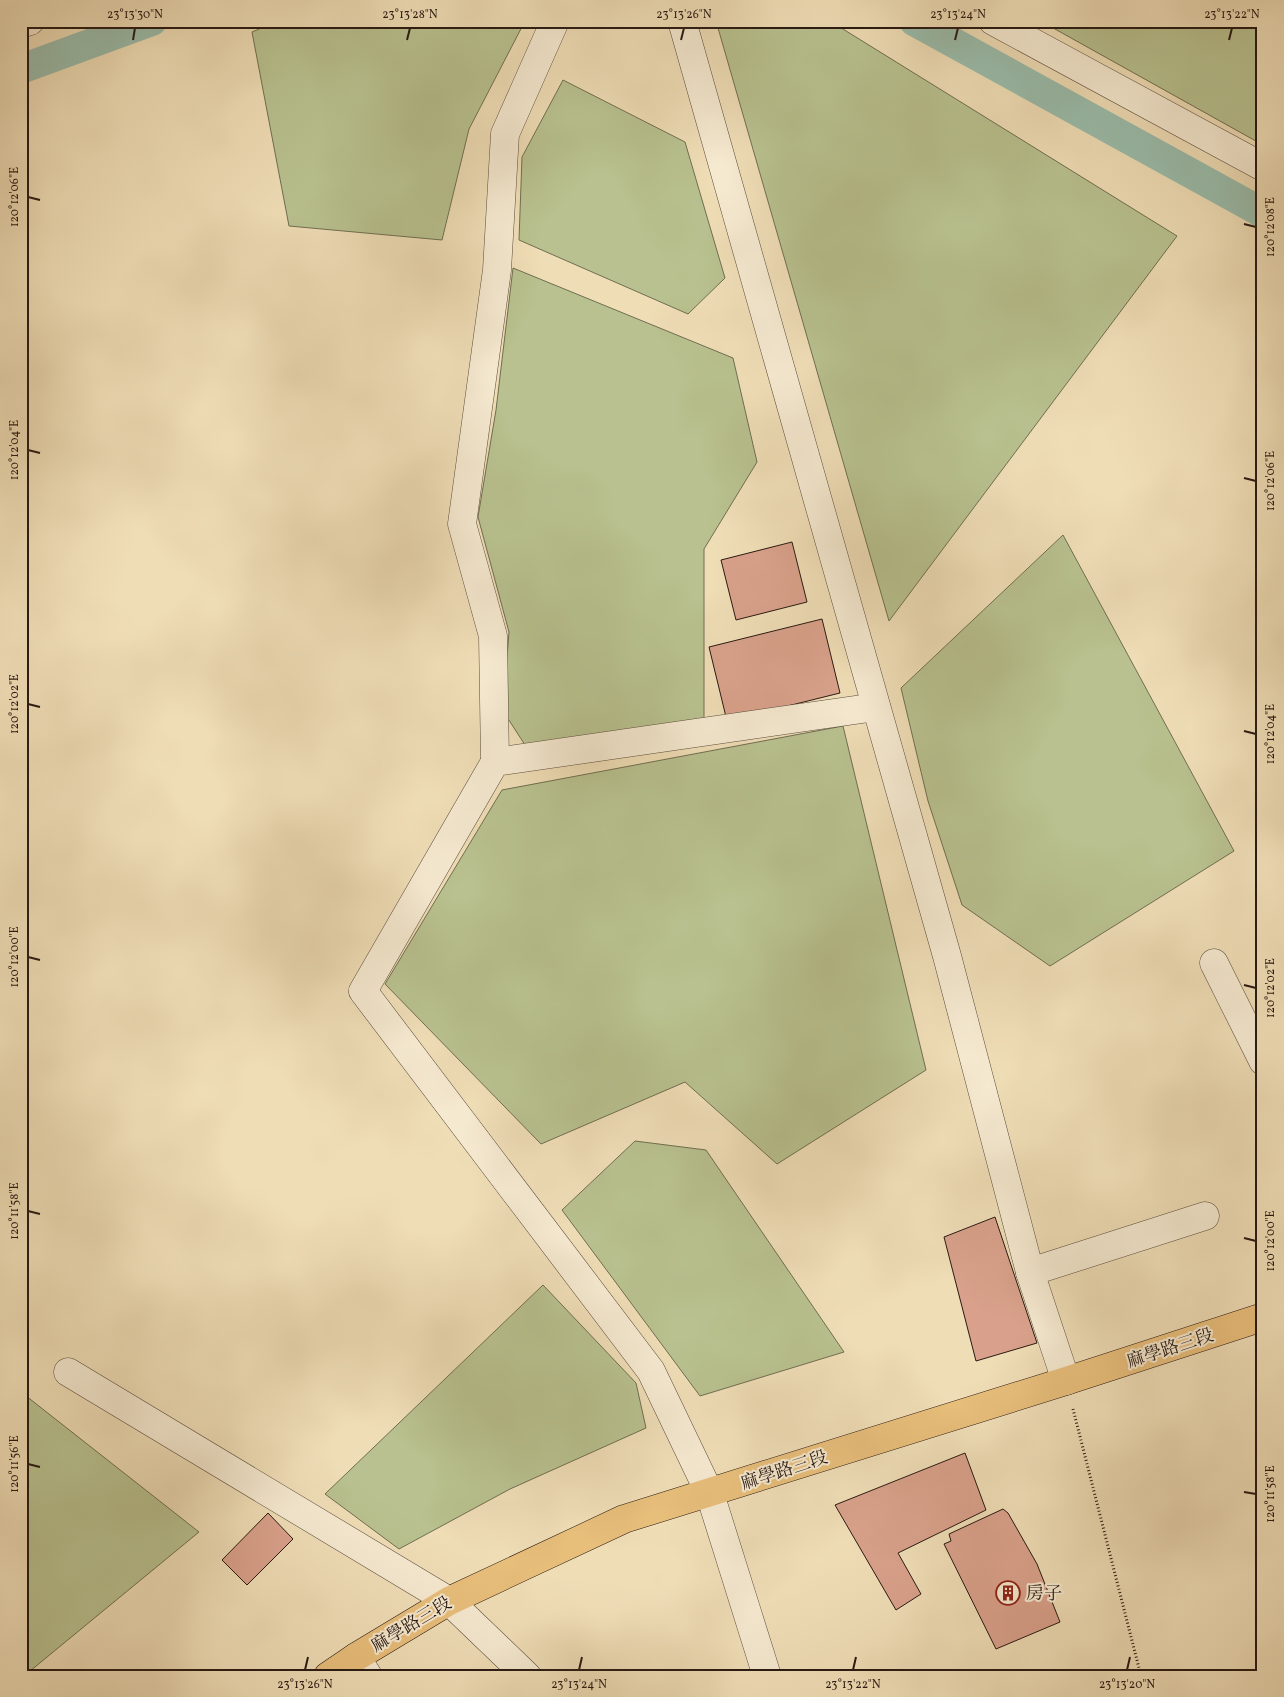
<svg xmlns="http://www.w3.org/2000/svg" width="1284" height="1697" viewBox="0 0 1284 1697" font-family="Vollkorn,'Noto Serif TC',serif">
	<style>
		.green { fill: #b8c18f; stroke: #706e51 }
		.lines { fill: none; stroke-linecap: round; stroke-linejoin: round }
		.canal { stroke: #9abcaa; stroke-width: 30 }
		.building { fill: #d9a18b; stroke: #291a13 }
		.minor-casing { stroke: #5a4b3c; stroke-width: 29 }
		.major-casing { stroke: #291a13; stroke-width: 29 }
		.path { stroke: #291a13; stroke-width: 3; stroke-dasharray: 1 2.5; stroke-linecap: butt }
		.minor { stroke: #f5e9d0; stroke-width: 28 }
		.major { stroke: #e8be7b; stroke-width: 28 }
		.ticks { fill: none; stroke: #291a13; stroke-width: 2 }
		.labels { text-anchor: middle; stroke-width: 4; stroke-linejoin: round; paint-order: stroke }
		.street-label { font-size: 18px; fill: #291a13; stroke: #f5e9d0 }
		.poi-label { font-size: 18px; fill: #291a13; stroke: #f5e9d0; text-anchor: start }
		.neatline { fill: none; stroke: #291a13; stroke-width: 2 }
		.ticks-label { font-size: 12px; text-anchor: middle; fill: #291a13 }
	</style>
	<rect width="100%" height="100%" fill="#efddb6"/>
	<filter id="stains"><feTurbulence type="fractalNoise" baseFrequency=".004" numOctaves="4"/><feColorMatrix values="0 0 0 0 .2 0 0 0 0 .09 0 0 0 0 .02 0 0 0 .5 -.17"/></filter>
	<radialGradient id="worn" r=".72"><stop offset=".6" stop-color="#630" stop-opacity="0"/><stop offset="1" stop-color="#630" stop-opacity=".3"/></radialGradient>
	<g class="green">
		<polygon points="278,21 525,21 469,129 442,240 289,226 252,32"/>
		<polygon points="716,21 830,21 1177,236 889,621"/>
		<polygon points="1046,21 1263,21 1263,145 1046,24"/>
		<polygon points="563,80 685,142 725,278 688,314 519,240 522,157"/>
		<polygon points="513,268 733,358 757,462 704,549 704,730 527,748 503,711 509,632 478,517 496,410"/>
		<polygon points="1063,535 1234,851 1050,966 962,905 928,801 901,688"/>
		<polygon points="843,726 926,1070 777,1164 685,1082 541,1144 385,984 502,790"/>
		<polygon points="635,1141 706,1150 844,1352 700,1396 562,1210"/>
		<polygon points="543,1285 636,1383 646,1428 510,1489 399,1549 325,1494"/>
		<polygon points="21,1392 199,1532 24,1676 21,1676"/>
	</g>
	<g class="lines">
		<g class="canal">
			<polyline points="914,21 1263,213"/>
			<polyline points="21,69 152,21"/>
		</g>
	</g>
	<g class="building">
		<polygon points="792,542 807,602 736,620 721,560"/>
		<polygon points="822,619 840,693 727,721 709,647"/>
		<polygon points="995,1217 1037,1343 976,1361 944,1237"/>
		<polygon points="965,1453 986,1510 898,1553 921,1594 896,1610 835,1505"/>
		<polygon points="1003,1509 1008,1513 1037,1564 1060,1622 996,1649 944,1544 951,1541 949,1534"/>
		<polygon points="268,1513 293,1539 247,1585 222,1560"/>
	</g>
	<g class="lines">
		<g class="minor-casing">
			<g id="minor">
				<polyline points="682,21 947,956 1030,1272 1066,1381"/>
				<polyline points="993,21 1263,167"/>
				<polyline points="21,24 30,21"/>
				<polyline points="495,762 493,636 462,524 497,270 505,134 555,21"/>
				<polyline points="1214,963 1263,1061"/>
				<polyline points="1030,1272 1205,1216"/>
				<polyline points="68,1372 449,1601 527,1676"/>
				<polyline points="356,1657 368,1676"/>
				<polyline points="767,1676 710,1494 651,1371 363,991 495,762 876,707"/>
			</g>
		</g>
		<g class="major-casing">
			<polyline id="major" points="328,1676 356,1657 449,1601 624,1519 1066,1381 1263,1317"/>
		</g>
		<polyline class="path" points="1073,1409 1141,1676"/>
		<use href="#minor" class="minor"/>
		<use href="#major" class="major"/>
	</g>
	<path class="ticks" d="M133 40 135 28M407 40 410 28M681 40 684 28M955 40 958 28M1229 40 1232 28M28 197 40 200M1244 224 1256 227M28 450 40 453M1244 478 1256 481M28 704 40 707M1244 731 1256 734M28 957 40 960M1244 985 1256 988M28 1211 40 1214M1244 1238 1256 1241M28 1464 40 1467M1244 1492 1256 1494M305 1670 308 1657M579 1670 582 1657M853 1670 856 1657M1127 1670 1130 1657"/>
	<defs>
		<g id="building-ring" transform="scale(1.25)"><circle r="9.5" fill="#f5e9d0" stroke="#8f2418" stroke-width="1.5"/><path d="M-4-6H4V6H1V3H-1V6H-4ZM-2.5-4.3h1.7v1.8h-1.7ZM.8-4.3h1.7v1.8H.8ZM-2.5-1h1.7V.8h-1.7ZM.8-1h1.7V.8H.8Z" fill="#8f2418"/></g>
	</defs>
	<g fill-rule="evenodd">
		<use href="#building-ring" x="1008" y="1593"/>
	</g>
	<g class="labels">
		<g class="street-label">
			<text transform="translate(1170 1348) rotate(-18)" y="6">麻學路三段</text>
			<text transform="translate(784 1470) rotate(-18)" y="6">麻學路三段</text>
			<text transform="translate(411 1624) rotate(-31)" y="6">麻學路三段</text>
		</g>
		<g class="poi-label">
			<text x="1026" y="1599">房子</text>
		</g>
	</g>
	<rect width="1284" height="1697" fill="none" stroke="#efddb6" stroke-width="55"/>
	<rect x="28" y="28" width="1228" height="1642" class="neatline"/>
	<g class="ticks-label">
		<text x="135" y="18">23°13'30"N</text>
		<text x="410" y="18">23°13'28"N</text>
		<text x="684" y="18">23°13'26"N</text>
		<text x="958" y="18">23°13'24"N</text>
		<text x="1232" y="18">23°13'22"N</text>
		<text transform="translate(14 197) rotate(-90)" y="4">120°12'06"E</text>
		<text transform="translate(1270 227) rotate(-90)" y="4">120°12'08"E</text>
		<text transform="translate(14 450) rotate(-90)" y="4">120°12'04"E</text>
		<text transform="translate(1270 481) rotate(-90)" y="4">120°12'06"E</text>
		<text transform="translate(14 704) rotate(-90)" y="4">120°12'02"E</text>
		<text transform="translate(1270 734) rotate(-90)" y="4">120°12'04"E</text>
		<text transform="translate(14 957) rotate(-90)" y="4">120°12'00"E</text>
		<text transform="translate(1270 988) rotate(-90)" y="4">120°12'02"E</text>
		<text transform="translate(14 1211) rotate(-90)" y="4">120°11'58"E</text>
		<text transform="translate(1270 1241) rotate(-90)" y="4">120°12'00"E</text>
		<text transform="translate(14 1464) rotate(-90)" y="4">120°11'56"E</text>
		<text transform="translate(1270 1494) rotate(-90)" y="4">120°11'58"E</text>
		<text x="305" y="1688">23°13'26"N</text>
		<text x="579" y="1688">23°13'24"N</text>
		<text x="853" y="1688">23°13'22"N</text>
		<text x="1127" y="1688">23°13'20"N</text>
	</g>
	<rect width="100%" height="100%" filter="url(#stains)"/>
	<rect width="100%" height="100%" fill="url(#worn)"/>
</svg>
